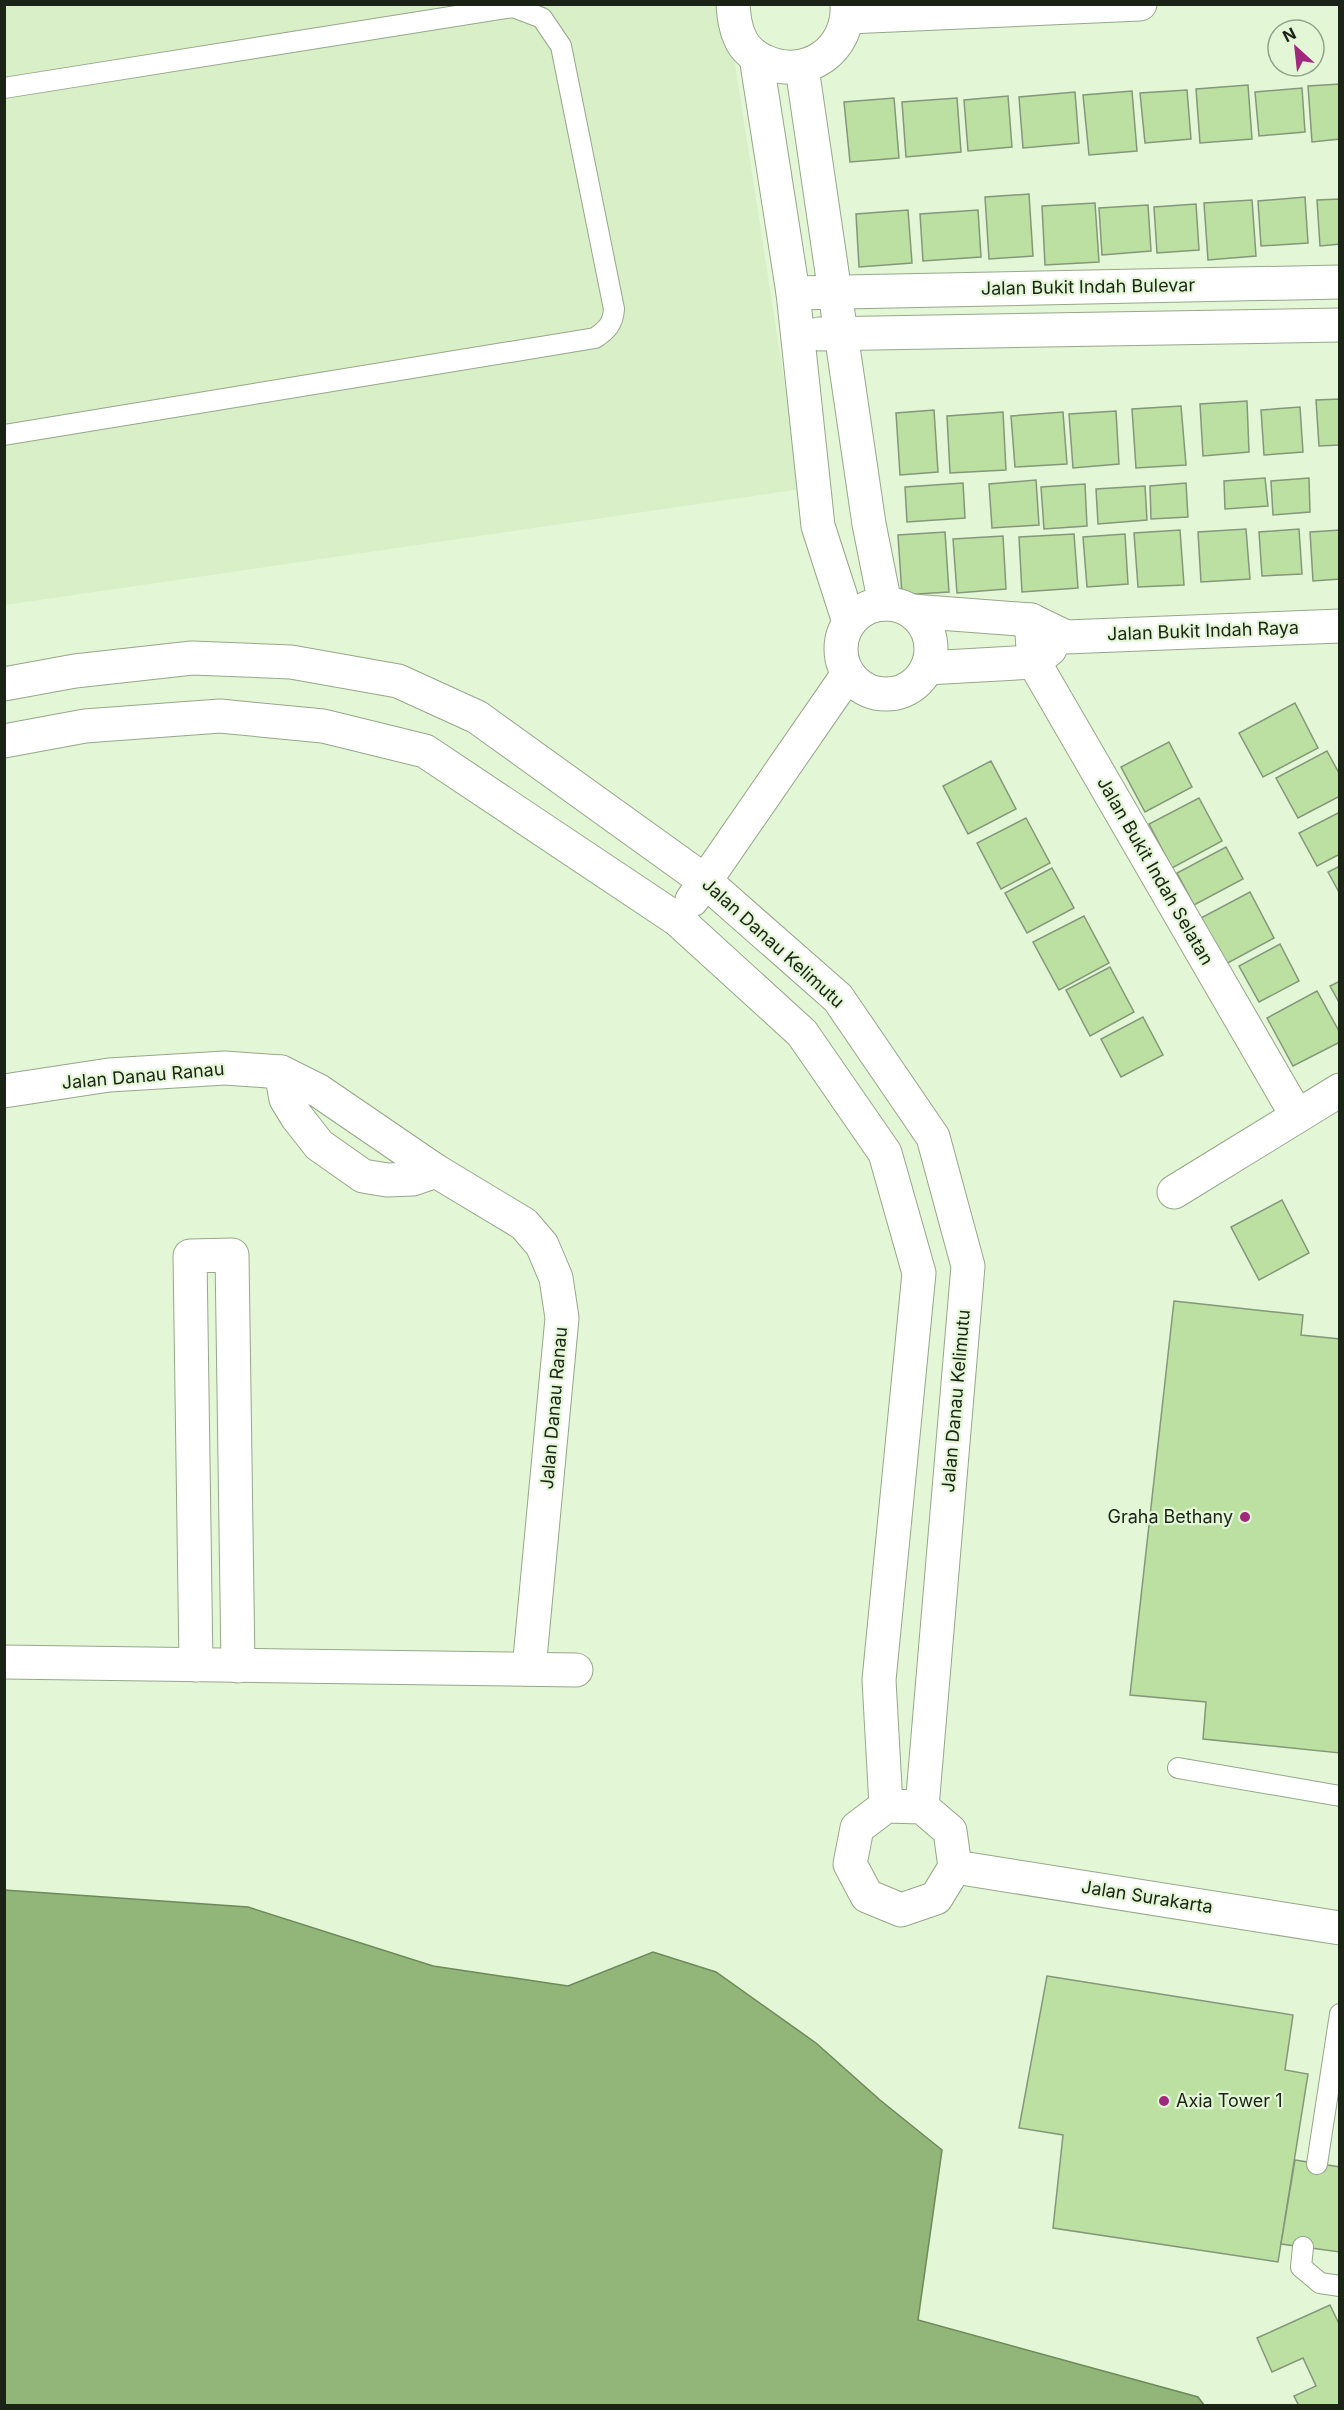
<svg xmlns="http://www.w3.org/2000/svg" width="1344" height="2410" viewBox="0 0 1344 2410" font-family="Inter,sans-serif">
	<style>
		.built { fill: #d8efc8 }
		.water { fill: #92b579; stroke: #6e895b; stroke-width: 1.5 }
		.building { fill: #bbe0a2; stroke: #85977a; stroke-width: 1.5 }
		.lines { fill: none; stroke-linecap: round; stroke-linejoin: round }
		.service-casing { stroke: #95a789; stroke-width: 22 }
		.minor-casing { stroke: #95a789; stroke-width: 35 }
		.service { stroke: #fff; stroke-width: 20 }
		.minor { stroke: #fff; stroke-width: 33 }
		.poi-dot { fill: #a2287d; stroke: #e3f7d7; stroke-width: 2 }
		.labels { text-anchor: middle; stroke-width: 4.5; stroke-linejoin: round; paint-order: stroke }
		.street-label { font-size: 18px; fill: #1b2216; stroke: #e3f7d7 }
		.poi-label { font-size: 18px; fill: #1b2216; stroke: #e3f7d7; text-anchor: end }
	</style>
	<rect width="100%" height="100%" fill="#e3f7d7"/>
	<polygon class="built" points="4,5 726,5 801,489 5,605"/>
	<polygon class="water" points="4,1890 248,1907 433,1966 568,1986 653,1952 716,1972 816,2043 880,2100 942,2150 918,2320 1198,2397 1204,2405 5,2405"/>
	<g class="building">
		<polygon points="1340,84 1340,139 1312,142 1308,86"/>
		<polygon points="1248,85 1252,139 1200,143 1196,89"/>
		<polygon points="1302,88 1305,132 1259,136 1255,92"/>
		<polygon points="1187,90 1191,139 1145,143 1140,93"/>
		<polygon points="1132,91 1137,151 1089,155 1083,95"/>
		<polygon points="1075,92 1079,143 1023,148 1019,97"/>
		<polygon points="1008,96 1012,147 968,151 964,100"/>
		<polygon points="894,98 899,158 850,162 844,102"/>
		<polygon points="957,98 961,152 906,157 902,102"/>
		<polygon points="1029,194 1033,256 989,259 985,197"/>
		<polygon points="1305,197 1308,243 1261,246 1258,201"/>
		<polygon points="1340,199 1340,244 1320,246 1317,200"/>
		<polygon points="1252,200 1256,256 1208,260 1204,203"/>
		<polygon points="1095,203 1099,262 1045,265 1042,206"/>
		<polygon points="1196,204 1199,250 1157,253 1154,207"/>
		<polygon points="1148,205 1151,251 1102,255 1099,208"/>
		<polygon points="908,210 912,263 859,267 856,214"/>
		<polygon points="978,210 981,257 923,261 920,214"/>
		<polygon points="1340,399 1340,445 1319,446 1316,400"/>
		<polygon points="1247,401 1249,452 1203,456 1200,404"/>
		<polygon points="1181,406 1186,465 1136,468 1132,409"/>
		<polygon points="1300,407 1303,452 1264,455 1261,410"/>
		<polygon points="934,410 938,472 900,475 896,413"/>
		<polygon points="1116,411 1119,464 1073,468 1069,414"/>
		<polygon points="1003,412 1006,470 950,473 947,416"/>
		<polygon points="1063,412 1067,464 1015,467 1011,416"/>
		<polygon points="1265,478 1268,506 1225,509 1224,481"/>
		<polygon points="1309,478 1310,512 1273,515 1271,481"/>
		<polygon points="1036,480 1039,525 992,528 989,484"/>
		<polygon points="963,483 965,518 907,522 905,487"/>
		<polygon points="1186,483 1188,517 1151,519 1150,486"/>
		<polygon points="1085,484 1087,526 1044,529 1041,487"/>
		<polygon points="1145,486 1147,520 1098,524 1096,489"/>
		<polygon points="1246,529 1250,579 1201,582 1198,532"/>
		<polygon points="1299,529 1302,574 1262,576 1259,532"/>
		<polygon points="1180,530 1184,585 1138,587 1134,533"/>
		<polygon points="1340,530 1340,579 1313,581 1310,532"/>
		<polygon points="945,532 949,592 902,595 898,535"/>
		<polygon points="1074,534 1078,588 1022,592 1019,537"/>
		<polygon points="1125,534 1128,584 1087,587 1083,537"/>
		<polygon points="1003,536 1006,589 957,593 953,539"/>
		<polygon points="1295,703 1318,748 1263,777 1239,733"/>
		<polygon points="1169,742 1192,787 1145,812 1121,767"/>
		<polygon points="1327,751 1340,775 1340,796 1298,818 1276,778"/>
		<polygon points="991,761 1016,809 968,834 943,786"/>
		<polygon points="1199,798 1222,841 1172,868 1149,824"/>
		<polygon points="1340,812 1340,854 1317,866 1299,833"/>
		<polygon points="1026,818 1050,863 1001,889 977,843"/>
		<polygon points="1226,847 1243,879 1194,905 1177,873"/>
		<polygon points="1340,866 1340,894 1328,872"/>
		<polygon points="1052,868 1074,908 1027,933 1005,893"/>
		<polygon points="1250,892 1274,938 1224,965 1199,919"/>
		<polygon points="1084,916 1109,963 1059,990 1033,942"/>
		<polygon points="1280,944 1299,981 1259,1002 1239,966"/>
		<polygon points="1110,967 1134,1012 1090,1036 1066,990"/>
		<polygon points="1340,981 1340,1004 1330,986"/>
		<polygon points="1317,991 1340,1033 1340,1042 1293,1066 1267,1018"/>
		<polygon points="1143,1017 1163,1055 1121,1077 1101,1039"/>
		<polygon points="1282,1200 1309,1253 1259,1280 1231,1227"/>
		<polygon points="1174,1301 1303,1315 1301,1335 1340,1339 1340,1753 1203,1739 1206,1702 1130,1695"/>
		<polygon points="1047,1976 1293,2015 1285,2070 1308,2074 1278,2262 1053,2228 1063,2135 1019,2128"/>
		<polygon points="1295,2160 1340,2167 1340,2252 1281,2244"/>
		<polygon points="1330,2305 1340,2326 1340,2406 1299,2406 1294,2396 1316,2386 1303,2358 1272,2372 1257,2338"/>
	</g>
	<g class="lines">
		<g class="service-casing">
			<g id="service">
				<path d="M4 88 513 7 542 18 561 46 614 309C613 324 607 330 595 338L4 435"/>
				<polyline points="1178,1768 1340,1796"/>
				<polyline points="1317,2164 1340,2014"/>
				<polyline points="1303,2247 1301,2267 1320,2283 1340,2286"/>
			</g>
		</g>
		<g class="minor-casing">
			<g id="minor">
				<path d="M733 4C734 17 735 28 741 40 745 49 755 57 764 61 806 81 850 50 847 4"/>
				<polyline points="848,17 1140,4"/>
				<polyline points="756,57 793,293 818,526 849,622"/>
				<polyline points="802,68 869,524 885,604"/>
				<polyline points="793,293 1340,282"/>
				<polyline points="819,334 1340,325"/>
				<circle cx="886" cy="649" r="45"/>
				<polyline points="912,611 1031,620 1066,637 1340,626"/>
				<polyline points="1031,620 1034,662 1297,1116"/>
				<polyline points="927,668 1034,662 1050,649"/>
				<polyline points="4,684 75,671 192,658 291,662 398,681 477,717 705,881 838,998 933,1137 968,1266 922,1807"/>
				<polyline points="4,741 85,726 220,716 323,726 425,751 678,920 802,1033 885,1153 919,1273 879,1680 886,1806"/>
				<polyline points="692,900 848,674"/>
				<polyline points="281,1072 286,1099 297,1117 319,1145 363,1176 387,1180 413,1179 436,1171"/>
				<polyline points="4,1091 109,1075 225,1068 281,1072 319,1091 436,1171 524,1224 542,1245 556,1278 562,1318 529,1669"/>
				<polyline points="1174,1192 1340,1090"/>
				<polyline points="4,1662 576,1670"/>
				<polyline points="196,1665 190,1256 232,1255 238,1666"/>
				<polygon points="886,1806 922,1807 950,1831 955,1867 936,1898 901,1910 867,1896 850,1864 857,1828"/>
				<polyline points="955,1867 1340,1928"/>
			</g>
		</g>
		<use href="#service" class="service"/>
		<use href="#minor" class="minor"/>
	</g>
	<g class="poi-dot">
		<circle cx="1245" cy="1517" r="6"/>
		<circle cx="1164" cy="2101" r="6"/>
	</g>
	<g class="labels">
		<g class="street-label">
			<text transform="translate(1088 287) rotate(-1)" y="6">Jalan Bukit Indah Bulevar</text>
			<text transform="translate(1203 631) rotate(-2)" y="6">Jalan Bukit Indah Raya</text>
			<text transform="translate(1155 871) rotate(60)" y="6">Jalan Bukit Indah Selatan</text>
			<text transform="translate(773 943) rotate(42)" y="6">Jalan Danau Kelimutu</text>
			<text transform="translate(143 1076) rotate(-5)" y="6">Jalan Danau Ranau</text>
			<text transform="translate(956 1401) rotate(-85)" y="6">Jalan Danau Kelimutu</text>
			<text transform="translate(554 1408) rotate(-85)" y="6">Jalan Danau Ranau</text>
			<text transform="translate(1147 1897) rotate(9)" y="6">Jalan Surakarta</text>
		</g>
		<g class="poi-label">
			<text x="1233" y="1523">Graha Bethany</text>
			<text x="1176" y="2107" text-anchor="start">Axia Tower 1</text>
		</g>
	</g>
	<rect width="1344" height="2410" fill="none" stroke="#1b2216" stroke-width="12"/>
	<g transform="translate(1296 48) rotate(333)"><circle r="28" fill="#e3f7d7" stroke="#93a28a" stroke-width="1.5"/>
	<path d="M0-4.5L10 22L0 15L-10 22Z" fill="#a2287d"/>
	<text y="-9" font-size="16" font-weight="bold" text-anchor="middle" fill="#1b2216">N</text>
	</g>
</svg>
